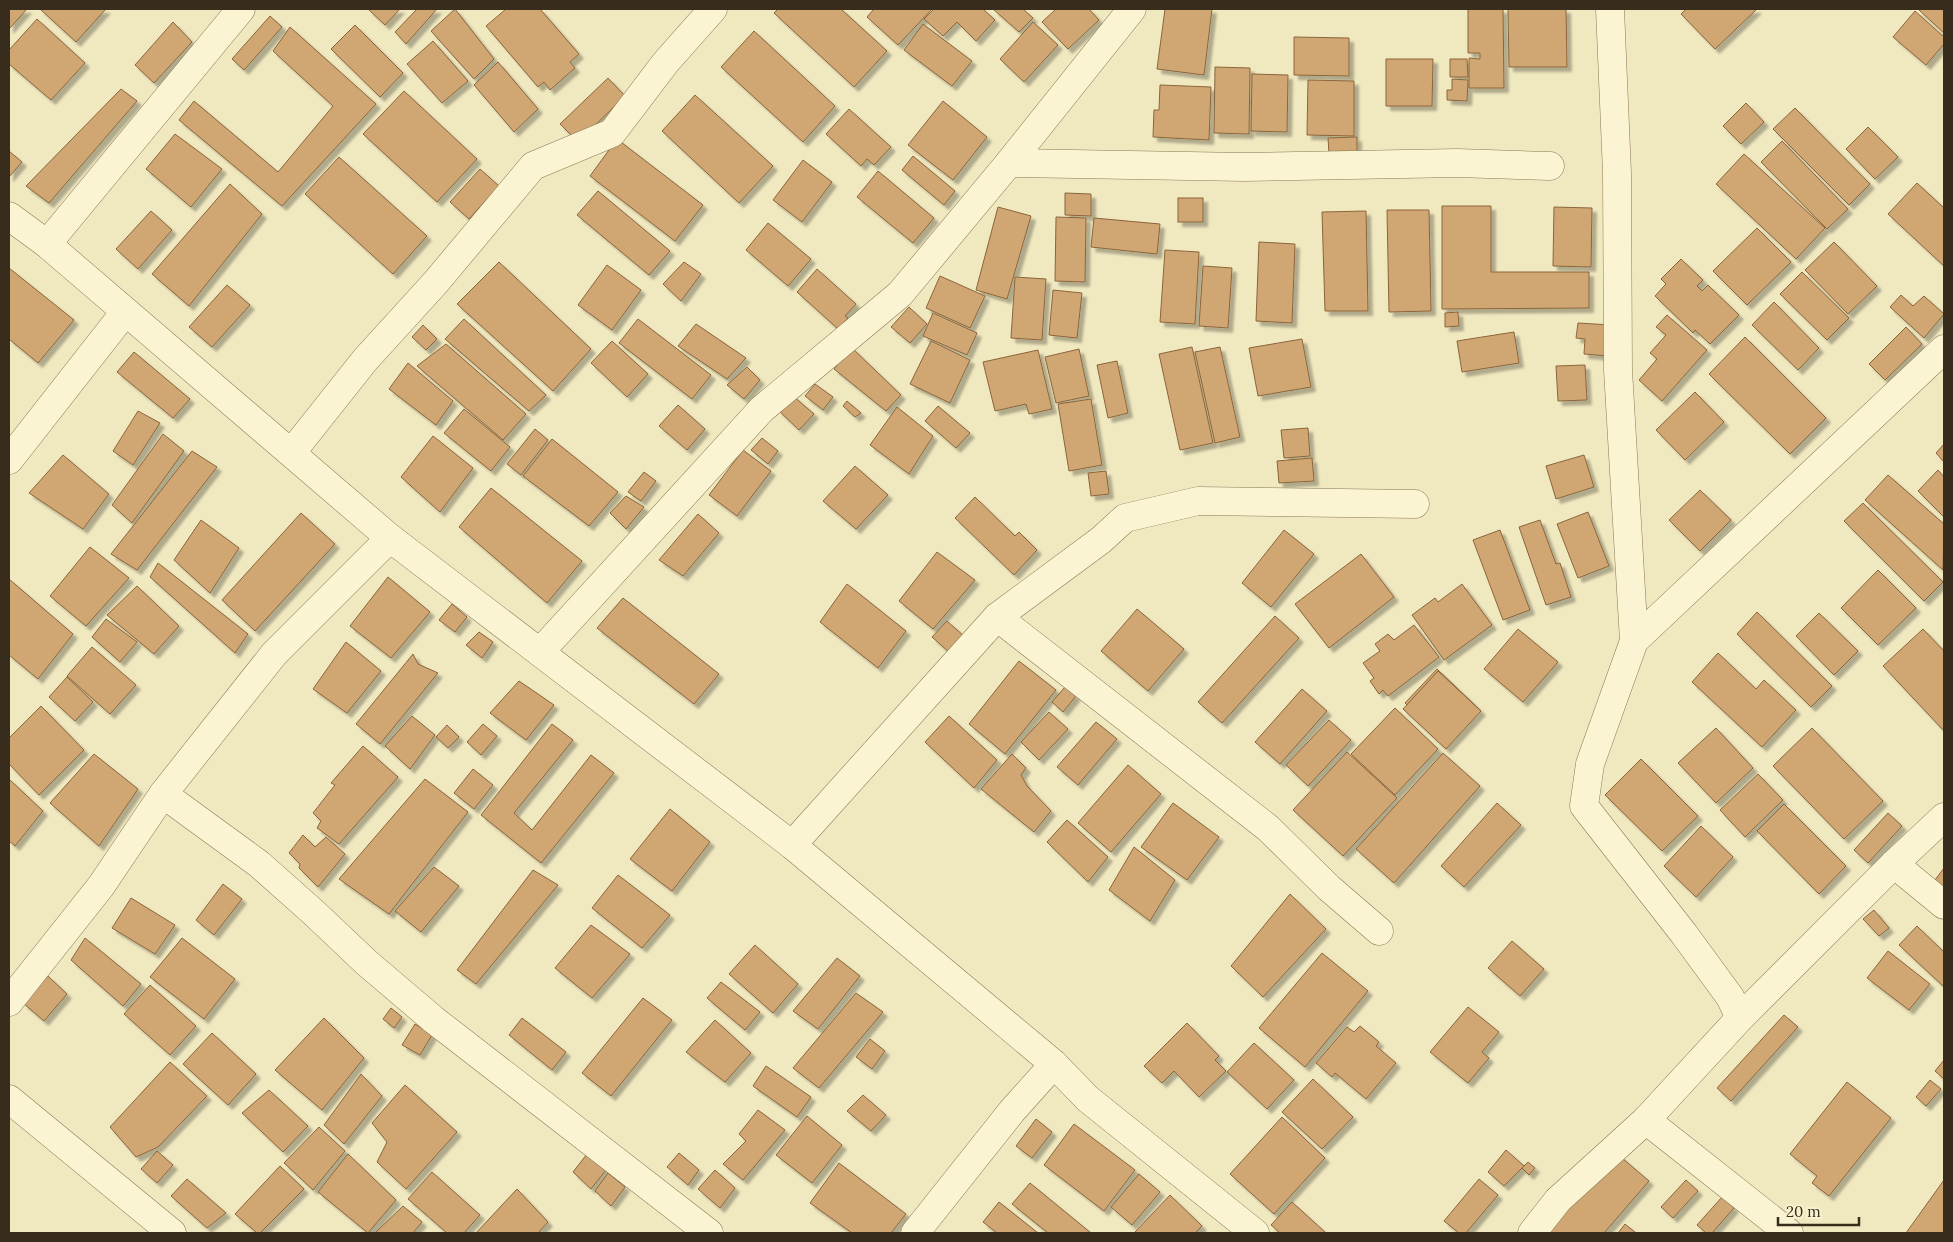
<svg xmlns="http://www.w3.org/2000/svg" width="1953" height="1242" viewBox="0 0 1953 1242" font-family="Lora,serif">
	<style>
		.building { fill: #d0a673; stroke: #8a653b; filter: url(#shadow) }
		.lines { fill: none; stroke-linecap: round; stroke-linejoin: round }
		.minor-casing { stroke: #897957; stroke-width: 29 }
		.minor { stroke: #faf4d3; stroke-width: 28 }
	</style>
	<defs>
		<filter id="shadow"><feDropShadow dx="4.5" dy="4.5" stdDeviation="1" flood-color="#0004"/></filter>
	</defs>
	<rect width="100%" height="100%" fill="#f0e8bf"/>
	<g class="building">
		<polygon points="9,9 27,9 9,29"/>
		<polygon points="40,9 106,9 76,42"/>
		<polygon points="368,9 400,9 385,25"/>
		<polygon points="417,9 437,9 406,44 395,32"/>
		<polygon points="455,9 494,59 474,79 431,31"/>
		<polygon points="506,9 540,9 579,54 570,62 575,68 550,90 544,82 538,87 486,26"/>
		<polygon points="778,9 841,9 887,51 854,87 774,13"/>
		<polygon points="874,9 932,9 898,45 867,17"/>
		<polygon points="934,9 983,9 995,20 976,41 957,22 943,36 924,19"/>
		<polygon points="993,9 1023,9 1033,18 1019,32"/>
		<polygon points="1056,9 1089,9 1099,20 1068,49 1042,22"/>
		<polygon points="1165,9 1212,9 1204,75 1157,69"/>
		<polygon points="1468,9 1503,9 1504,88 1469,88 1469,58 1480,59 1480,53 1468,53"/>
		<polygon points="1508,9 1566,9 1567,67 1509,67"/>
		<polygon points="1686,9 1757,9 1715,49 1681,14"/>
		<polygon points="1919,9 1944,9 1944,33 1919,10"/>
		<polygon points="1915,11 1944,37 1944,44 1926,65 1893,37"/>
		<polygon points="270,16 282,27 244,70 232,59"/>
		<polygon points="37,19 85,63 51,100 9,64 9,50"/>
		<polygon points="173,22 192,42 154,83 135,65"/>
		<polygon points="1033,22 1058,45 1024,82 1000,59"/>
		<polygon points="923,24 972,61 952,86 904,50"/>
		<polygon points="355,25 403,73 380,97 331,49"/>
		<polygon points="290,27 376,104 282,206 179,120 194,101 278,172 333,106 273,51"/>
		<polygon points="754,31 835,106 803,142 721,67"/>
		<polygon points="1294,37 1349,38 1349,76 1294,75"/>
		<polygon points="433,41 468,81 442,103 407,64"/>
		<polygon points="1386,59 1433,59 1432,106 1386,106"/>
		<polygon points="1450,59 1467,59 1468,77 1450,77"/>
		<polygon points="498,62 538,109 514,132 474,85"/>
		<polygon points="1215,67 1250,68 1249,134 1214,133"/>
		<polygon points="1252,74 1288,75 1287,132 1251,131"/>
		<polygon points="608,78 625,96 578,142 560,124"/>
		<polygon points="1452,79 1468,80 1467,101 1447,100 1447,90 1452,90"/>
		<polygon points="1308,80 1354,81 1354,136 1307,135"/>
		<polygon points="1160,85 1211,87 1209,140 1153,137 1154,110 1159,110"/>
		<polygon points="121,89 137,101 49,203 26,186"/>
		<polygon points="404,91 477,159 437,202 363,134"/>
		<polygon points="695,95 773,166 739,203 662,131"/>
		<polygon points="943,101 987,137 953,180 908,145"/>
		<polygon points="1746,103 1764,122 1741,144 1723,126"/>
		<polygon points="1795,108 1870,184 1849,205 1773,129"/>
		<polygon points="849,109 891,147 874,165 867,159 861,166 826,134"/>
		<polygon points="1868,127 1898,157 1875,179 1846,149"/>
		<polygon points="175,134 222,169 191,207 146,169"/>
		<polygon points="1357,137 1357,153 1329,154 1328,138"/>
		<polygon points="617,139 703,205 675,241 590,176"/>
		<polygon points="1782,141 1848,209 1827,229 1761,162"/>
		<polygon points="9,151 22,162 9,177"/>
		<polygon points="1744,154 1825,228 1796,259 1716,184"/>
		<polygon points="913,156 955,191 944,205 902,170"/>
		<polygon points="339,157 427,236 393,274 305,194"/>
		<polygon points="803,160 832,182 802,222 773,200"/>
		<polygon points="480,169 499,186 469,219 450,202"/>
		<polygon points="878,171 934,218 913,243 857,197"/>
		<polygon points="1917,183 1944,208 1944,266 1888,214"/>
		<polygon points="230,184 262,214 189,306 152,274"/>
		<polygon points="598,191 670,251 649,275 577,215"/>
		<polygon points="1065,193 1091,194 1091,216 1065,215"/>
		<rect x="1178" y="198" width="25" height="24"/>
		<polygon points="1442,206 1491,206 1491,272 1589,272 1589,308 1442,309"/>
		<polygon points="998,207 1031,216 1007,299 976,290"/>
		<polygon points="1554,207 1592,208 1591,267 1553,266"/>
		<polygon points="1387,210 1429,210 1431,311 1389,312"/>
		<polygon points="151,211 172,230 138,269 116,249"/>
		<polygon points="1366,211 1368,311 1325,311 1322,212"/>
		<polygon points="1056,217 1086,218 1085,282 1055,281"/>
		<polygon points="1094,218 1160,224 1157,254 1091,247"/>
		<polygon points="768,223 811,259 788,286 746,250"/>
		<polygon points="1757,228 1791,262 1747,305 1713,271"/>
		<polygon points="1259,242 1295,244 1292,323 1256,321"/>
		<polygon points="1834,242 1877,286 1848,314 1805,270"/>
		<polygon points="1165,250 1199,252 1195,324 1160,322"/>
		<polygon points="1681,259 1703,280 1697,286 1702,291 1708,285 1739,315 1710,344 1695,330 1693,333 1655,296 1666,284 1661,279"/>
		<polygon points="499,262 591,349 553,391 457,304"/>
		<polygon points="684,262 701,274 681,301 663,284"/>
		<polygon points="607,265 641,290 612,330 578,305"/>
		<polygon points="1203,266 1232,268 1228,328 1199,326"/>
		<polygon points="9,268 74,320 38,363 9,339"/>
		<polygon points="817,269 856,304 845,316 848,318 838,329 797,292"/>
		<polygon points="1802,272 1849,318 1827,340 1780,294"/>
		<polygon points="940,276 985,296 970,328 926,308"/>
		<polygon points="1015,277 1046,279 1042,340 1011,338"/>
		<polygon points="227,285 250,305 212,347 189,327"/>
		<polygon points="1053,290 1082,293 1077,338 1049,335"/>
		<polygon points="1901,295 1913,306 1924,296 1944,314 1924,338 1890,307"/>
		<polygon points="1774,302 1819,348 1798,370 1752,325"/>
		<polygon points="909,307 927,324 910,343 891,327"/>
		<polygon points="1458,312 1459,326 1445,327 1445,313"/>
		<polygon points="933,313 977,333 967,355 923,336"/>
		<polygon points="1667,315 1707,350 1662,401 1639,380 1657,359 1650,353 1666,335 1656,327"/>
		<polygon points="464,319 546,395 529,411 445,339"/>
		<polygon points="638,319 711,375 692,399 619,343"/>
		<polygon points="1578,323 1611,325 1609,356 1584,354 1585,339 1576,338"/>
		<polygon points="696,324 746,358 727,379 678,346"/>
		<polygon points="423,325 437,339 426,350 412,337"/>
		<polygon points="1906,327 1922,344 1885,380 1869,364"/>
		<polygon points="1514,332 1519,363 1462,372 1457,341"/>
		<polygon points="1745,337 1826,418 1790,454 1709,374"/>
		<polygon points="1302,339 1311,387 1258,396 1249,348"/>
		<polygon points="612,341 648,374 627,397 591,363"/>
		<polygon points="931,341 970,360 950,403 910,384"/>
		<polygon points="446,344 526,414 503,440 417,366"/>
		<polygon points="851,347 901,395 886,411 834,369"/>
		<polygon points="1192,347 1213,443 1180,450 1159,354"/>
		<polygon points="1220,347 1240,437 1215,443 1195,352"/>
		<polygon points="1079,349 1089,396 1056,403 1045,357"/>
		<polygon points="1038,350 1052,409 1029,414 1026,404 995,411 983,362"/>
		<polygon points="134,352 190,399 173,418 117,372"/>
		<polygon points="1117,361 1128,413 1108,418 1097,365"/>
		<polygon points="408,363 453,401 436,425 389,389"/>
		<polygon points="1585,365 1587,400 1558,401 1556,366"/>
		<polygon points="747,367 760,380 744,399 727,385"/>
		<polygon points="815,384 833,397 823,410 805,396"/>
		<polygon points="1695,392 1724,422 1685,460 1656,430"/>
		<polygon points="792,395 814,414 799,430 778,410"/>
		<polygon points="1091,399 1102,465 1069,471 1058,404"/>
		<polygon points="847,401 861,413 855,417 843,406"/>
		<polygon points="678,405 705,429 687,450 659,426"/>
		<polygon points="938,406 970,433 956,448 925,421"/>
		<polygon points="897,407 933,436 909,474 870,445"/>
		<polygon points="464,409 510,447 491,471 444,433"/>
		<polygon points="138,411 160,423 133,465 113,451"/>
		<polygon points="1308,428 1310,456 1284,458 1281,430"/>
		<polygon points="535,429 548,440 521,475 507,464"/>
		<polygon points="163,434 184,451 132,523 112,505"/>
		<polygon points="433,436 473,468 440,512 401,477"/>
		<polygon points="762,438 778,451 768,464 751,450"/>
		<polygon points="552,439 618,492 589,526 523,476"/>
		<polygon points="1944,444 1944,462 1936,453"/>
		<polygon points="743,450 771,471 737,516 709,495"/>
		<polygon points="192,451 217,467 137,570 111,554"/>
		<polygon points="63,455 109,494 83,529 29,493"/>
		<polygon points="1584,455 1594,487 1556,499 1546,466"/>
		<polygon points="1312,458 1314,481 1279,483 1277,461"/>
		<polygon points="855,466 888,495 856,529 823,501"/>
		<polygon points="1938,470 1944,477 1944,517 1918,491"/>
		<polygon points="1106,471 1109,494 1091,496 1088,473"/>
		<polygon points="644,472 656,481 641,501 628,492"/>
		<polygon points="1888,475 1944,524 1943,570 1865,500"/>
		<polygon points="491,488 582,561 547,603 459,527"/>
		<polygon points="1700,490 1731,520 1700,551 1669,520"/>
		<polygon points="626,496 644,507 626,529 610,513"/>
		<polygon points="975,497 1015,536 1019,532 1037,550 1014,575 955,518"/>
		<polygon points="1863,503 1943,582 1924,601 1844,521"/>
		<polygon points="1588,512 1609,566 1578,578 1557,524"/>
		<polygon points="301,513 335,544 255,631 222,600"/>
		<polygon points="698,514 719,533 683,576 659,560"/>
		<polygon points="201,520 239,548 210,593 174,560"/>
		<polygon points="1540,520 1556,564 1560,563 1571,597 1546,605 1519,527"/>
		<polygon points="1284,530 1314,554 1271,607 1242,583"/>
		<polygon points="1500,530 1530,610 1503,620 1473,540"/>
		<polygon points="90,547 129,578 86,626 50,596"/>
		<polygon points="937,552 975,580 933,629 899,601"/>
		<polygon points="1361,554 1394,597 1329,648 1295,604"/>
		<polygon points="158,563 248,634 235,653 150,577"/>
		<polygon points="1878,570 1916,608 1878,645 1841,608"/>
		<polygon points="388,577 430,612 391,658 350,626"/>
		<polygon points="9,579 73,634 38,679 9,655"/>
		<polygon points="847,584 906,631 878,668 820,622"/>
		<polygon points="1462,584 1492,625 1444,660 1412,615 1435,598 1438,602"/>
		<polygon points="137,586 179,626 154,654 107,615"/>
		<polygon points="623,598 719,674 694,704 597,628"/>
		<polygon points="452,604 467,617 455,632 439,620"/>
		<polygon points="1137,609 1184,649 1148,691 1101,651"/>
		<polygon points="1757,612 1832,686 1811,707 1737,634"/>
		<polygon points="1819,613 1858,651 1834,675 1796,636"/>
		<polygon points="1275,616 1299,638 1222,723 1198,702"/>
		<polygon points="106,619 137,642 120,662 92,637"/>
		<polygon points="947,621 965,637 950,653 932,637"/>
		<polygon points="1414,625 1439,657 1388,696 1383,690 1379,694 1370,681 1374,678 1363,663 1380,651 1375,644 1388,634 1394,640"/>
		<polygon points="1518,629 1558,662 1523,702 1484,669"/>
		<polygon points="1923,629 1944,651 1944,731 1883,666"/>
		<polygon points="479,632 493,642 482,658 466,645"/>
		<polygon points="346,642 381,671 347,713 313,689"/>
		<polygon points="92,647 136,685 110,714 67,676"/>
		<polygon points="1718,653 1756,689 1764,680 1796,710 1762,747 1692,682"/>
		<polygon points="413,654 418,664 438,673 380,744 356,724"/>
		<polygon points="1019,661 1056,690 1005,754 969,724"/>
		<polygon points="1437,669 1479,709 1448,743 1405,703"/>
		<polygon points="1438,671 1481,711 1446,749 1403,709"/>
		<polygon points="67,677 93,702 75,721 49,697"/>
		<polygon points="519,681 554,705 526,740 490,713"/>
		<polygon points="1065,687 1076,696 1063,712 1052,702"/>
		<polygon points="1302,689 1327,711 1280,764 1255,742"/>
		<polygon points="41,706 84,750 39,795 9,764 9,738"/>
		<polygon points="1395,708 1438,749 1395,795 1351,754"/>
		<polygon points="1049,712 1068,729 1039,760 1021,742"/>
		<polygon points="412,716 435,735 410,769 385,746"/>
		<polygon points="949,716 997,760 974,788 925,742"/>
		<polygon points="1329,720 1351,740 1308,786 1286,765"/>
		<polygon points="1096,722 1117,739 1078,785 1057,767"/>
		<polygon points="483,724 497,736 481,755 467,742"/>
		<polygon points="552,724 573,740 514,813 532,830 591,755 614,773 541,863 481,815"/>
		<polygon points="447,725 459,737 448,748 436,737"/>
		<polygon points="1716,728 1753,768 1716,803 1678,763"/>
		<polygon points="1812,728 1883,801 1844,839 1773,766"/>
		<polygon points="363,746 398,777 339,844 317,828 321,821 313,813 335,785 331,783"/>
		<polygon points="1347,752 1397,798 1343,856 1293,810"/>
		<polygon points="1443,753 1480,786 1394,883 1356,849"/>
		<polygon points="94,754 138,789 99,846 50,803"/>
		<polygon points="1012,754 1026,768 1021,775 1027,786 1051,811 1034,832 981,789"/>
		<polygon points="1641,759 1698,816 1662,851 1605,795"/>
		<polygon points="1128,765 1161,794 1111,852 1078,823"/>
		<polygon points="473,769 493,785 474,809 454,793"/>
		<polygon points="1758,774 1783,800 1745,837 1720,810"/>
		<polygon points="9,779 43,811 15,846 9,841"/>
		<polygon points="425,779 468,812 389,914 339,879"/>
		<polygon points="1173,803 1219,837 1187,880 1141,847"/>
		<polygon points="1497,803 1521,825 1464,887 1441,866"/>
		<polygon points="1784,804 1846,866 1819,894 1757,831"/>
		<polygon points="670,809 710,842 672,891 630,859"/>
		<polygon points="1888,813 1902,826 1868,863 1854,850"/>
		<polygon points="1067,820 1108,857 1088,882 1047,842"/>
		<polygon points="1701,826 1733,857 1696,897 1664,866"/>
		<polygon points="303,835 315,847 326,837 345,854 318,887 299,868 300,864 289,853"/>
		<polygon points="1134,847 1175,880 1150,921 1109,890"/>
		<polygon points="434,867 459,886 421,932 395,911"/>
		<polygon points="1944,868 1944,894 1932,884"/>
		<polygon points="533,870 558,885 476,984 457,970"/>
		<polygon points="618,875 670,915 642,948 592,908"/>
		<polygon points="223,884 242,899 214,935 196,920"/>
		<polygon points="1290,894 1326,929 1263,997 1231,966"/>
		<polygon points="131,898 175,925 155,954 112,928"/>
		<polygon points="1874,910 1889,928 1879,936 1863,919"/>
		<polygon points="591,925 630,954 592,998 555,968"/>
		<polygon points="1917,926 1944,952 1944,987 1899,945"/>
		<polygon points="85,938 141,984 123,1006 71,960"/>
		<polygon points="182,938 235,979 204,1019 150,977"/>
		<polygon points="1512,941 1544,969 1520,996 1488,968"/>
		<polygon points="755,945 798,984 773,1013 729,974"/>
		<polygon points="1888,951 1930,984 1909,1010 1867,978"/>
		<polygon points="1322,953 1368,991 1305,1067 1259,1028"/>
		<polygon points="837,958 860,976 818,1029 793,1011"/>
		<polygon points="48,976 67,994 44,1021 23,1003"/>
		<polygon points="721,982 760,1012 745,1030 707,998"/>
		<polygon points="150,985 196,1026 170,1055 124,1014"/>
		<polygon points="856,993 883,1012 819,1088 793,1068"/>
		<polygon points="643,998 672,1020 611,1096 582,1073"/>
		<polygon points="1468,1007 1499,1032 1482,1052 1489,1058 1468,1083 1430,1052"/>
		<polygon points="391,1008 402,1017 394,1028 383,1019"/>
		<polygon points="1784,1015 1798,1027 1731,1101 1717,1088"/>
		<polygon points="324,1018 364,1058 322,1110 275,1070"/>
		<polygon points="522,1018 566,1052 552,1070 509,1035"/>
		<polygon points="715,1020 751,1053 725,1082 686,1052"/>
		<polygon points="1187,1023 1219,1056 1215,1060 1226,1071 1199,1097 1174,1071 1162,1083 1144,1066"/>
		<polygon points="415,1024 432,1035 420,1055 402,1045"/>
		<polygon points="1360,1026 1379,1042 1376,1046 1396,1063 1366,1099 1335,1073 1332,1077 1316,1063 1347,1027 1354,1032"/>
		<polygon points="212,1033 256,1074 228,1105 183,1064"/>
		<polygon points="870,1039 885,1051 872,1069 856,1057"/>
		<polygon points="1254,1043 1294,1080 1267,1109 1227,1072"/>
		<polygon points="1944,1060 1944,1079 1935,1071"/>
		<polygon points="170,1062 207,1096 158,1147 136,1157 110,1127"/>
		<polygon points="766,1066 811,1097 797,1117 753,1086"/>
		<polygon points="361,1074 382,1096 344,1144 324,1125"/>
		<polygon points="1313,1079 1353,1117 1322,1149 1282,1112"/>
		<polygon points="1930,1080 1941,1089 1926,1106 1916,1097"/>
		<polygon points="1847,1082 1891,1118 1829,1196 1812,1183 1817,1176 1790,1154"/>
		<polygon points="405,1085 457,1132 406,1189 377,1162 387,1142 372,1123"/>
		<polygon points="269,1090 308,1126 283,1152 242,1113"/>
		<polygon points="863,1095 886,1115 871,1131 847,1111"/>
		<polygon points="758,1110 785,1130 743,1180 723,1164 746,1141 739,1134"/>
		<polygon points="807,1116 842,1145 812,1183 776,1155"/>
		<polygon points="1282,1117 1325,1158 1274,1214 1230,1174"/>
		<polygon points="1036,1119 1052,1132 1032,1158 1016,1146"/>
		<polygon points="1074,1124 1135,1170 1104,1211 1044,1165"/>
		<polygon points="319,1127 345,1151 313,1190 284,1163"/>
		<polygon points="1506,1150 1524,1166 1504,1186 1488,1172"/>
		<polygon points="157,1151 173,1165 157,1183 141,1169"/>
		<polygon points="1615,1152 1649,1181 1604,1233 1545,1233"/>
		<polygon points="679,1153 699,1170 688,1185 667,1167"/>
		<polygon points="348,1154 396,1200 368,1233 318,1192"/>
		<polygon points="587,1154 606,1170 591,1189 573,1172"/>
		<polygon points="1528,1162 1535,1168 1529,1175 1522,1168"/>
		<polygon points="839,1163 906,1214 891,1233 852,1233 810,1203"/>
		<polygon points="280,1166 304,1189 260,1233 257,1233 235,1214"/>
		<polygon points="715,1170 735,1188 720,1208 698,1189"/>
		<polygon points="432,1172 480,1215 464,1233 447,1233 408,1199"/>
		<polygon points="608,1173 625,1187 611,1206 595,1191"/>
		<polygon points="1139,1174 1160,1192 1132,1225 1111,1207"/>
		<polygon points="187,1179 226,1213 207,1228 171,1196"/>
		<polygon points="1479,1179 1498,1195 1466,1233 1459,1233 1444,1221"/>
		<polygon points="1686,1180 1698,1191 1673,1218 1661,1207"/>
		<polygon points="1944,1180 1944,1233 1906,1233"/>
		<polygon points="1030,1183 1091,1233 1048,1233 1012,1204"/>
		<polygon points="517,1189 548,1222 538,1233 476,1233"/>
		<polygon points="1170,1195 1202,1226 1195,1233 1134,1233"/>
		<polygon points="1722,1197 1734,1208 1712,1233 1706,1233 1697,1225"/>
		<polygon points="999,1202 1038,1233 997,1233 983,1222"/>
		<polygon points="1292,1202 1326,1233 1280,1233 1271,1225"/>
		<polygon points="403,1206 422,1222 413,1233 375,1233"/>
		<polygon points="1625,1224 1636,1233 1618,1233"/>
	</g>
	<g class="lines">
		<g class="minor-casing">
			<g id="minor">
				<polyline points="1610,9 1617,173 1618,370 1634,641"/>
				<polyline points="1009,163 1245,167 1457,163 1550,166"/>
				<polyline points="9,216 47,244 390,538 792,845 1054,1064 1088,1099 1255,1233"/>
				<polyline points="47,244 241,9"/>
				<polyline points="292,452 365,360 436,282 533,166 612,133 666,62 713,9"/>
				<polyline points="9,460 125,312"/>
				<polyline points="997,617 1268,828 1329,888 1379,931"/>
				<polyline points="540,652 762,409 900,294 1009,163 1132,9"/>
				<polyline points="163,794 259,864 312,911 367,963 434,1020 709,1233"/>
				<polyline points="792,845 997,617 1101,540 1125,518 1198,501 1415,504"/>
				<polyline points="1894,864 1944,905"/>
				<polyline points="9,1002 101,886 163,794 274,654 390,538"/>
				<polyline points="1740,1018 1730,997 1684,934 1584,806 1590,764 1634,641 1944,349"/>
				<polyline points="9,1099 172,1233"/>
				<polyline points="1646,1120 1789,1233"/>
				<polyline points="915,1233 1012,1111 1054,1064"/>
				<polyline points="1532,1233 1558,1200 1646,1120 1740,1018 1894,864 1944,817"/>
			</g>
		</g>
		<use href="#minor" class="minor"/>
	</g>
	<rect width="1953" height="1242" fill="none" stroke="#382d1c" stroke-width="20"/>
	<path d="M1778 1217v8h81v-8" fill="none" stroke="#382d1c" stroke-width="2.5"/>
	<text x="1786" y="1217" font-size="15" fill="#382d1c" stroke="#f7f1cf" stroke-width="4" paint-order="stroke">20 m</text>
</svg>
